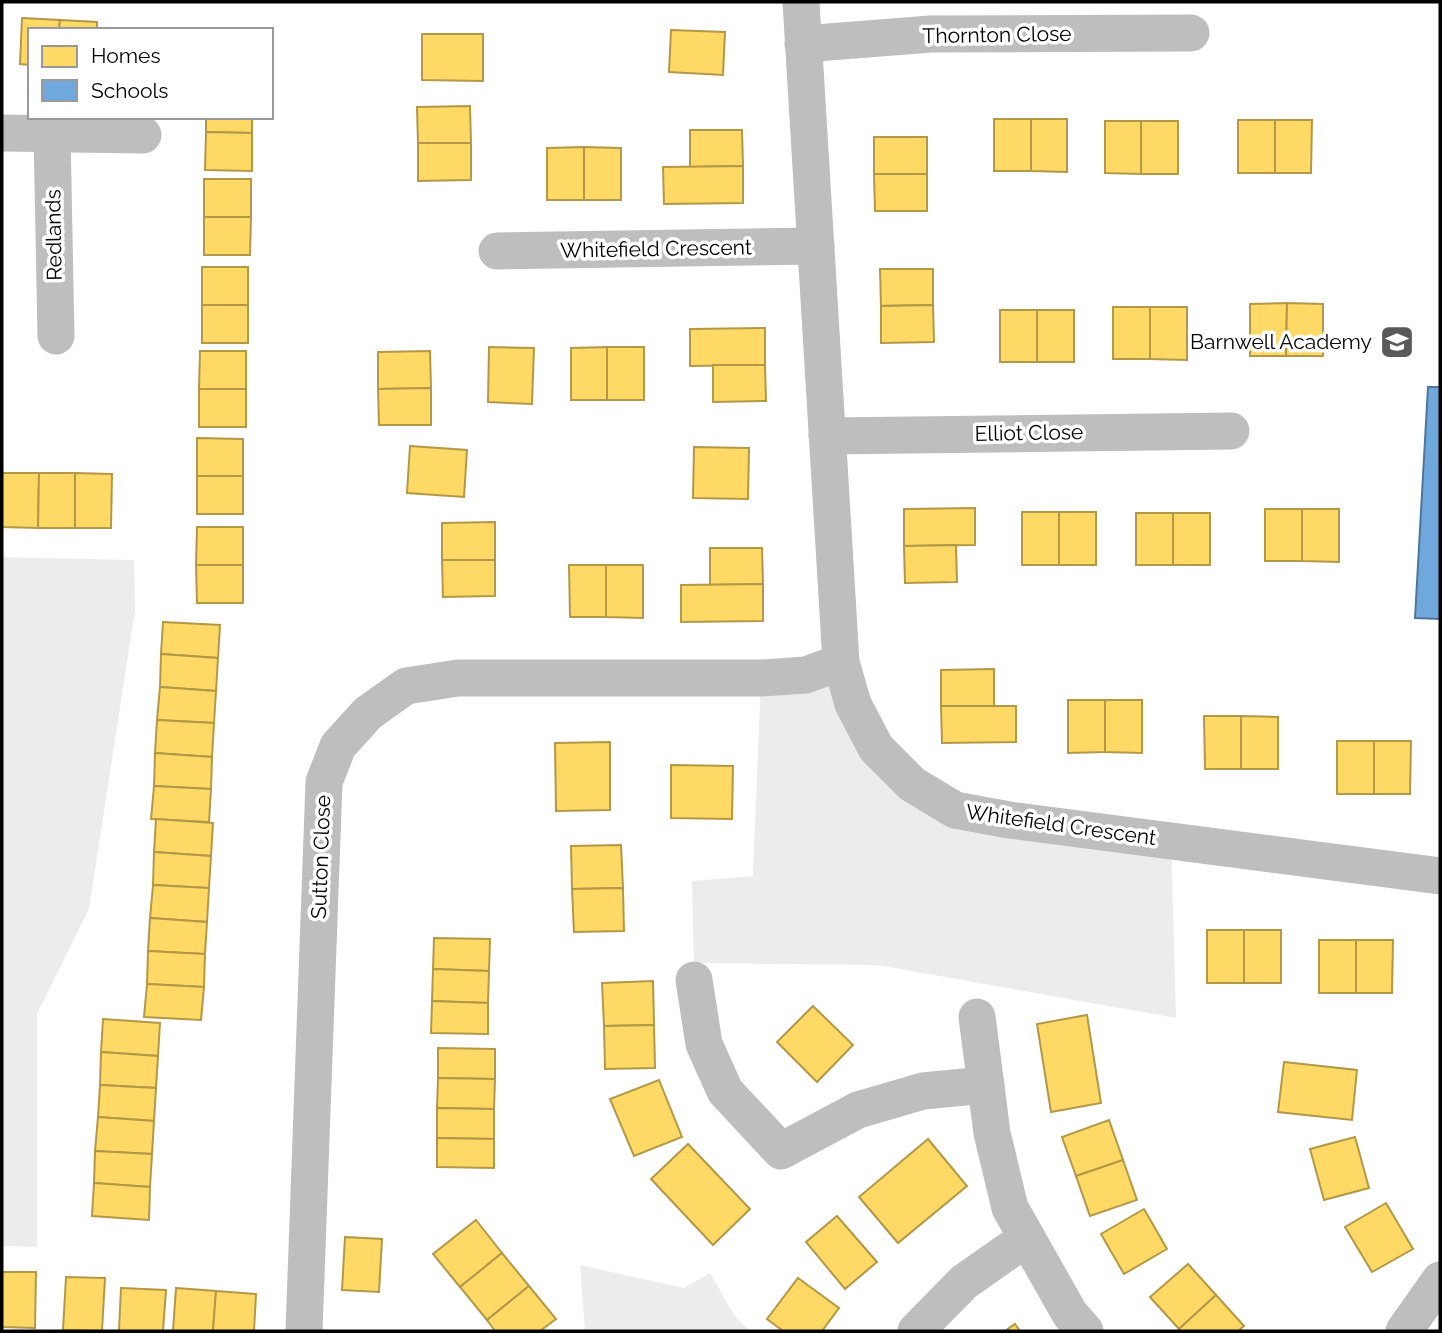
<svg xmlns="http://www.w3.org/2000/svg" width="1442" height="1333" viewBox="0 0 1442 1333" font-family="Raleway,sans-serif">
	<style>
		.green { fill: #ececec }
		.homes { fill: #ffd966; stroke: #b29847; stroke-width: 2 }
		.schools { fill: #6fa8dc; stroke: #4e769a; stroke-width: 2 }
		.lines { fill: none; stroke-linecap: round; stroke-linejoin: round }
		.minor { stroke: #bebebe; stroke-width: 37 }
		.labels { text-anchor: middle; stroke-width: 7; stroke-linejoin: round; paint-order: stroke }
		.street-label { font-size: 21px; fill: #000; stroke: #fff }
		.poi-label { font-size: 21px; fill: #000; stroke: #fff; text-anchor: end }
	</style>
	<rect width="100%" height="100%" fill="#fff"/>
	<g class="green">
		<polygon points="2,557 134,560 135,610 89,909 37,1014 37,1247 2,1246"/>
		<polygon points="841,662 912,784 1171,840 1176,1018 878,965 694,963 692,881 753,876 761,678"/>
		<polygon points="580,1265 684,1288 710,1273 736,1318 750,1331 585,1331"/>
	</g>
	<g class="homes">
		<polygon points="22,18 60,20 59,30 30,30 30,65 20,64"/>
		<polygon points="60,20 97,22 97,30 59,30"/>
		<polygon points="671,30 725,32 723,75 669,72"/>
		<polygon points="422,34 483,34 483,81 422,80"/>
		<polygon points="470,106 471,143 418,143 417,107"/>
		<polygon points="206,117 252,117 252,133 206,132"/>
		<rect x="994" y="119" width="37" height="52"/>
		<polygon points="1031,119 1067,119 1067,172 1031,171"/>
		<rect x="1238" y="120" width="37" height="53"/>
		<polygon points="1275,120 1312,120 1311,173 1275,173"/>
		<polygon points="1105,121 1141,121 1141,174 1105,173"/>
		<rect x="1141" y="121" width="37" height="53"/>
		<polygon points="690,130 742,130 743,166 690,167"/>
		<polygon points="206,132 252,133 252,171 205,170"/>
		<rect x="874" y="137" width="53" height="37"/>
		<polygon points="418,143 471,143 471,180 418,181"/>
		<polygon points="584,147 584,200 547,200 547,148"/>
		<polygon points="584,147 621,148 621,200 584,200"/>
		<polygon points="743,166 743,203 664,204 663,167"/>
		<polygon points="874,174 927,174 927,211 875,211"/>
		<rect x="204" y="179" width="47" height="38"/>
		<polygon points="204,217 251,217 250,255 204,255"/>
		<rect x="202" y="267" width="46" height="38"/>
		<polygon points="880,269 933,269 933,305 881,306"/>
		<polygon points="1287,303 1286,356 1250,356 1250,304"/>
		<polygon points="1287,303 1323,304 1323,356 1286,356"/>
		<rect x="202" y="305" width="46" height="38"/>
		<polygon points="933,305 934,342 881,343 881,306"/>
		<rect x="1113" y="307" width="37" height="52"/>
		<polygon points="1150,307 1187,307 1187,360 1150,359"/>
		<rect x="1000" y="310" width="37" height="52"/>
		<rect x="1037" y="310" width="37" height="52"/>
		<polygon points="765,328 765,365 690,366 690,329"/>
		<polygon points="489,347 534,348 532,404 488,402"/>
		<polygon points="607,347 607,400 571,400 571,348"/>
		<rect x="607" y="347" width="37" height="53"/>
		<polygon points="200,351 246,351 246,389 199,389"/>
		<polygon points="430,351 431,388 378,389 378,352"/>
		<polygon points="713,365 765,365 766,401 713,402"/>
		<polygon points="431,388 431,425 379,425 378,389"/>
		<rect x="199" y="389" width="47" height="38"/>
		<polygon points="197,438 243,439 243,476 197,476"/>
		<polygon points="410,446 467,450 464,497 407,493"/>
		<polygon points="694,447 749,448 748,499 693,498"/>
		<polygon points="2,473 39,473 38,528 2,527"/>
		<polygon points="39,473 75,473 75,528 38,528"/>
		<polygon points="75,473 112,474 111,528 75,528"/>
		<rect x="197" y="476" width="46" height="38"/>
		<polygon points="975,508 975,545 904,546 904,509"/>
		<rect x="1265" y="509" width="37" height="52"/>
		<polygon points="1302,509 1339,509 1339,562 1302,561"/>
		<rect x="1022" y="512" width="37" height="53"/>
		<rect x="1059" y="512" width="37" height="53"/>
		<rect x="1136" y="513" width="37" height="52"/>
		<rect x="1173" y="513" width="37" height="52"/>
		<polygon points="495,522 495,560 442,560 442,523"/>
		<polygon points="197,527 243,527 243,565 196,565"/>
		<polygon points="956,545 957,582 905,583 904,546"/>
		<polygon points="710,548 762,548 763,584 710,585"/>
		<polygon points="442,560 495,560 495,596 443,597"/>
		<polygon points="196,565 243,565 243,603 197,603"/>
		<polygon points="569,565 606,565 606,617 570,617"/>
		<polygon points="606,565 643,565 643,618 606,617"/>
		<polygon points="763,584 763,621 681,622 681,585"/>
		<polygon points="163,622 220,625 218,658 161,654"/>
		<polygon points="161,654 218,658 216,691 160,687"/>
		<polygon points="994,669 994,706 941,706 941,670"/>
		<polygon points="160,687 216,691 214,723 157,720"/>
		<polygon points="1068,700 1105,700 1105,752 1068,753"/>
		<polygon points="1105,700 1142,700 1142,753 1105,752"/>
		<polygon points="941,706 1016,706 1016,742 942,743"/>
		<polygon points="1204,716 1241,716 1241,769 1205,769"/>
		<polygon points="1241,716 1278,717 1278,769 1241,769"/>
		<polygon points="157,720 214,723 212,757 155,753"/>
		<rect x="1337" y="741" width="37" height="53"/>
		<polygon points="1374,741 1411,741 1410,794 1374,794"/>
		<polygon points="610,742 610,810 556,811 555,743"/>
		<polygon points="155,753 212,757 211,789 154,786"/>
		<polygon points="671,765 733,766 732,819 671,818"/>
		<polygon points="154,786 211,789 209,822 151,819"/>
		<polygon points="156,819 213,823 211,856 154,852"/>
		<polygon points="621,845 623,888 572,889 571,846"/>
		<polygon points="154,852 211,856 209,888 153,885"/>
		<polygon points="153,885 209,888 207,922 150,918"/>
		<polygon points="623,888 624,931 574,932 572,889"/>
		<polygon points="150,918 207,922 205,954 148,951"/>
		<rect x="1207" y="930" width="37" height="53"/>
		<rect x="1244" y="930" width="37" height="53"/>
		<polygon points="434,938 490,939 489,971 433,969"/>
		<rect x="1319" y="940" width="37" height="53"/>
		<polygon points="1356,940 1393,940 1392,993 1356,993"/>
		<polygon points="148,951 205,954 204,987 147,984"/>
		<polygon points="433,969 489,971 488,1003 432,1001"/>
		<polygon points="653,981 654,1025 604,1026 602,983"/>
		<polygon points="147,984 204,987 201,1020 144,1017"/>
		<polygon points="432,1001 488,1003 488,1034 431,1033"/>
		<polygon points="813,1006 853,1045 817,1082 777,1042"/>
		<polygon points="1087,1015 1101,1103 1051,1112 1037,1024"/>
		<polygon points="103,1019 160,1023 158,1056 101,1052"/>
		<polygon points="654,1025 655,1068 605,1069 604,1026"/>
		<polygon points="438,1048 495,1049 495,1079 438,1078"/>
		<polygon points="101,1052 158,1056 156,1088 100,1085"/>
		<polygon points="1284,1062 1357,1070 1352,1120 1278,1112"/>
		<polygon points="438,1078 495,1079 494,1109 437,1108"/>
		<polygon points="659,1080 682,1137 634,1156 610,1099"/>
		<polygon points="100,1085 156,1088 154,1121 98,1117"/>
		<polygon points="437,1108 494,1109 494,1139 437,1138"/>
		<polygon points="98,1117 154,1121 152,1154 95,1151"/>
		<polygon points="1109,1120 1123,1160 1076,1176 1062,1137"/>
		<polygon points="1355,1137 1369,1188 1324,1200 1310,1149"/>
		<polygon points="437,1138 494,1139 494,1168 437,1167"/>
		<polygon points="928,1139 967,1186 898,1243 859,1197"/>
		<polygon points="688,1144 750,1209 713,1245 651,1179"/>
		<polygon points="95,1151 152,1154 150,1187 94,1183"/>
		<polygon points="1123,1160 1137,1200 1090,1216 1076,1176"/>
		<polygon points="94,1183 150,1187 149,1220 92,1216"/>
		<polygon points="1386,1203 1413,1249 1372,1272 1345,1227"/>
		<polygon points="1144,1209 1167,1249 1124,1274 1101,1234"/>
		<polygon points="837,1216 877,1262 845,1289 806,1242"/>
		<polygon points="476,1220 502,1253 460,1287 433,1254"/>
		<polygon points="345,1237 382,1239 379,1292 342,1290"/>
		<polygon points="502,1253 529,1286 487,1320 460,1287"/>
		<polygon points="1188,1264 1216,1295 1179,1329 1150,1297"/>
		<polygon points="2,1272 36,1272 35,1328 2,1327"/>
		<polygon points="66,1277 105,1278 102,1331 63,1330"/>
		<polygon points="798,1278 839,1308 822,1331 783,1331 767,1319"/>
		<polygon points="529,1286 556,1319 540,1331 495,1331 487,1320"/>
		<polygon points="121,1288 166,1290 163,1331 119,1331"/>
		<polygon points="176,1288 216,1291 213,1331 173,1331"/>
		<polygon points="216,1291 256,1294 254,1331 213,1331"/>
		<polygon points="1216,1295 1244,1326 1238,1331 1181,1331 1179,1329"/>
		<polygon points="1015,1324 1020,1331 1005,1331"/>
	</g>
	<polygon class="schools" points="1428,387 1440,387 1440,619 1415,618"/>
	<g class="lines">
		<g class="minor">
			<polyline points="801,2 841,662 853,704 876,748 912,784 955,810 1009,820 1440,876"/>
			<polyline points="803,44 931,34 1191,33"/>
			<polyline points="2,133 143,135"/>
			<polyline points="52,133 56,336"/>
			<polyline points="497,251 816,246"/>
			<polyline points="827,436 1231,431"/>
			<polyline points="694,980 704,1044 725,1091 781,1151 858,1110 923,1091 986,1085"/>
			<polyline points="977,1017 992,1133 1010,1208 1070,1314 1085,1331"/>
			<polyline points="304,1331 324,782 338,746 368,713 406,686 458,678 761,678 806,675 841,662"/>
			<polyline points="916,1331 964,1282 1027,1238"/>
			<polyline points="1404,1331 1440,1280"/>
		</g>
	</g>
	<defs>
		<g id="school-square" transform="scale(1.75)"><rect x="-9" y="-9" width="18" height="18" rx="4" fill="#595959" stroke="#fff"/><path d="M0-5L7-2L0 1L-7-2ZM-4 1L0 2.5L4 1V4Q0 6-4 4Z" fill="#fff"/></g>
	</defs>
	<g fill-rule="evenodd">
		<use href="#school-square" x="1397" y="342"/>
	</g>
	<g class="labels">
		<g class="street-label">
			<text transform="translate(997 35) rotate(-1)" y="7">Thornton Close</text>
			<text transform="translate(54 235) rotate(-91)" y="7">Redlands</text>
			<text transform="translate(656 249) rotate(-1)" y="7">Whitefield Crescent</text>
			<text transform="translate(1029 433) rotate(-1)" y="7">Elliot Close</text>
			<text transform="translate(1061 825) rotate(8)" y="7">Whitefield Crescent</text>
			<text transform="translate(321 857) rotate(-88)" y="7">Sutton Close</text>
		</g>
		<g class="poi-label">
			<text x="1372" y="349">Barnwell Academy</text>
		</g>
	</g>
	<rect width="1442" height="1333" fill="none" stroke="#000000" stroke-width="7"/>
	<rect x="28" y="28" width="245" height="91" fill="#ffffff" stroke="#999999" stroke-width="2"/>
	<rect x="42" y="46" width="35" height="21" fill="#ffd966" stroke="#999999" stroke-width="2"/>
	<text x="91" y="63" font-size="21" fill="#000000">Homes</text>
	<rect x="42" y="80" width="35" height="21" fill="#6fa8dc" stroke="#999999" stroke-width="2"/>
	<text x="91" y="98" font-size="21" fill="#000000">Schools</text>
</svg>
